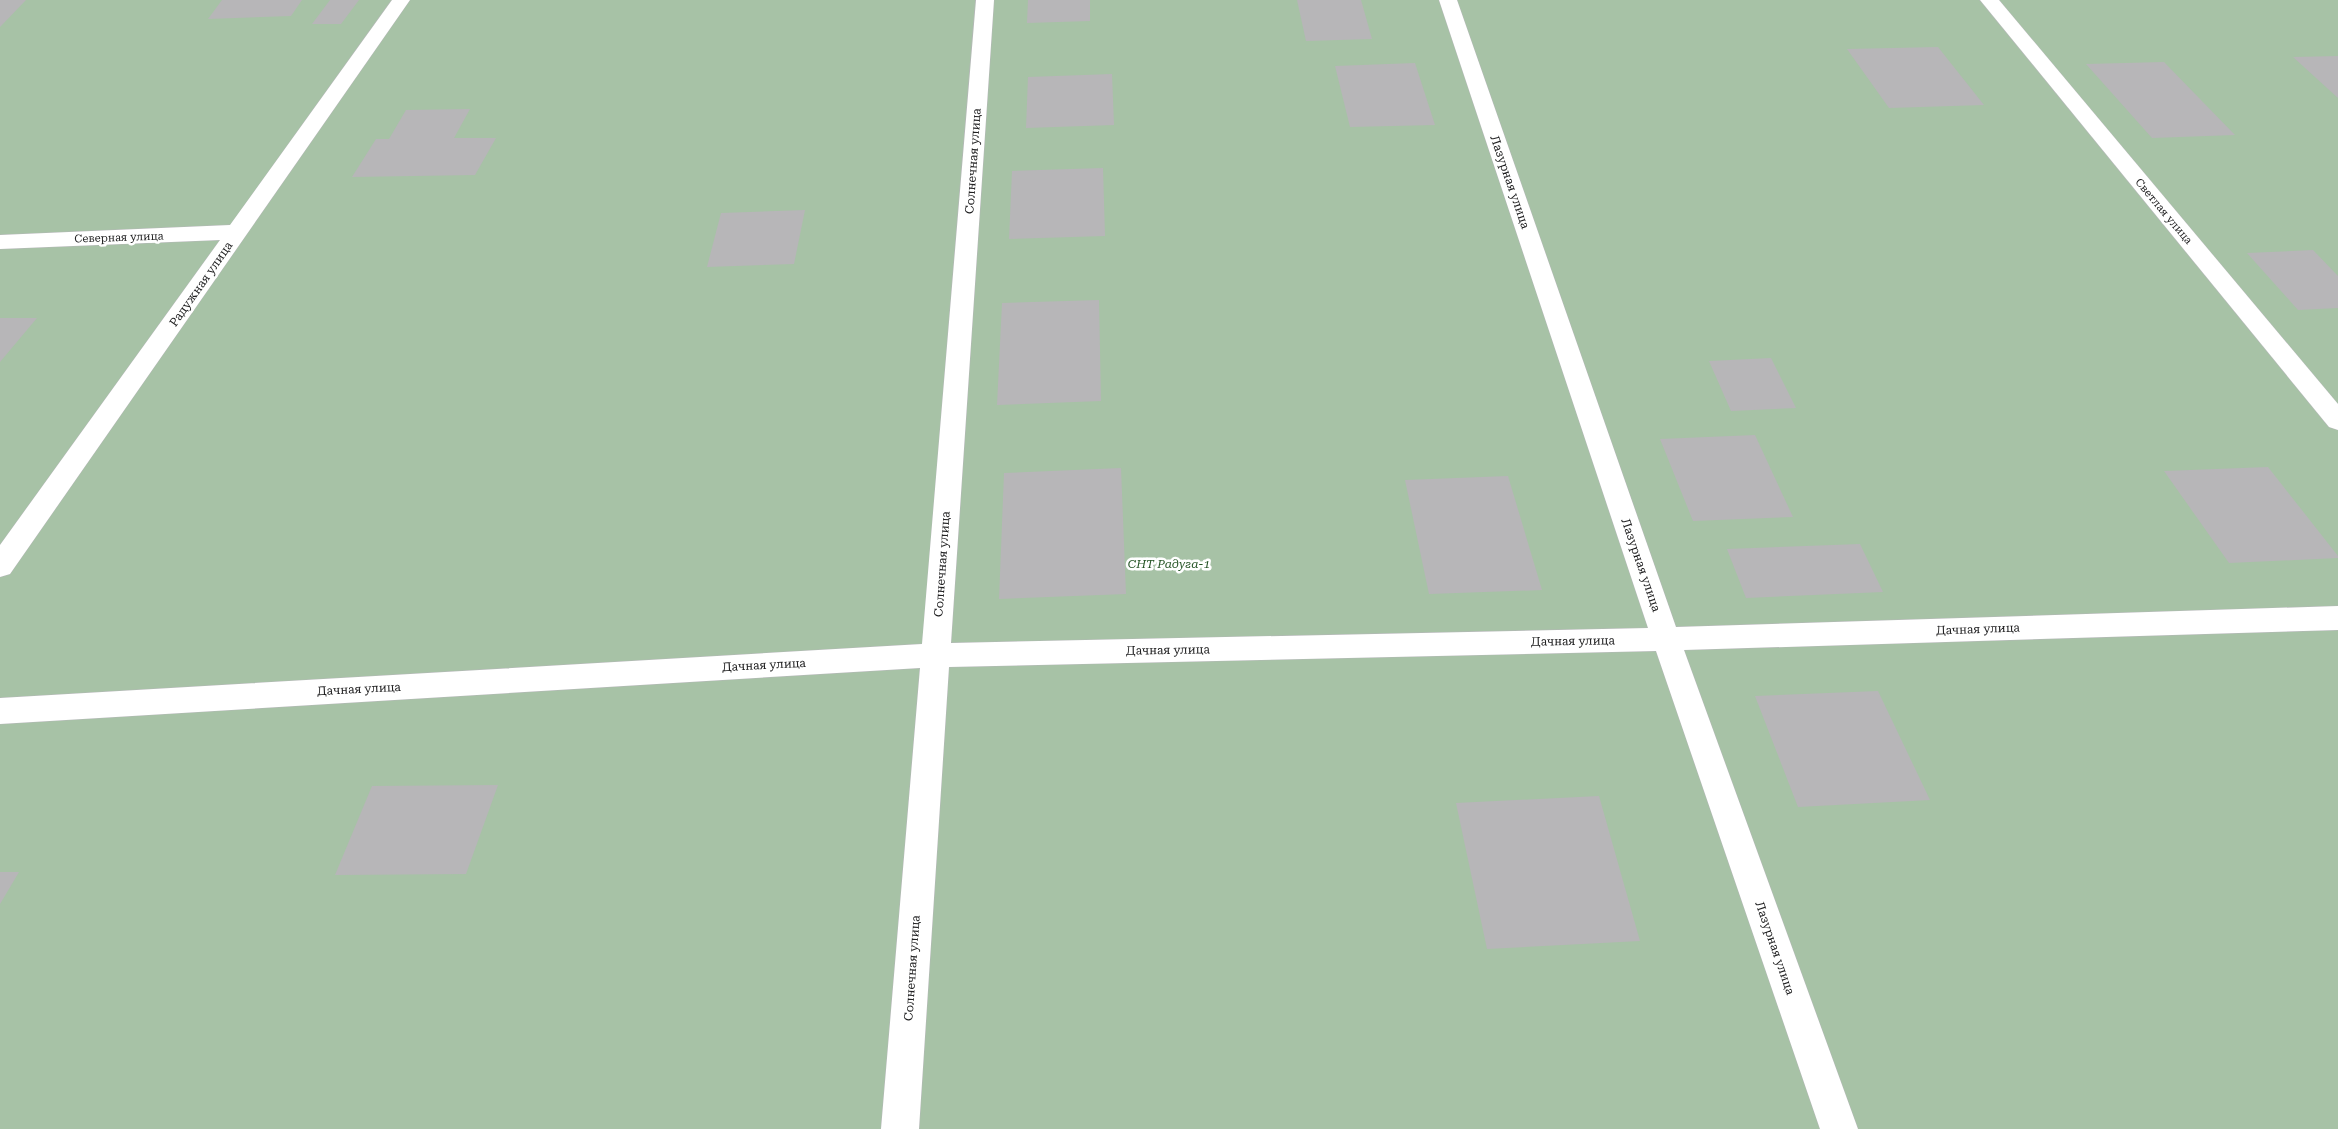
<svg xmlns="http://www.w3.org/2000/svg" width="2338" height="1129" viewBox="0 0 2338 1129" font-family="'Roboto Serif',serif">
	<style>
		.green { fill: #a7c2a6 }
		.building { fill: #b7b6b8 }
		.lines { fill: none; stroke-linecap: round; stroke-linejoin: round }
		.street-casing { stroke: #b5b7b8; stroke-width: 1 }
		.street { fill: #fff; fill-rule: evenodd }
		.labels { text-anchor: middle; stroke-width: 5; stroke-linejoin: round; paint-order: stroke }
		.far-street-label { font-size: 11px; fill: #212122; stroke: #fff }
		.street-label { font-size: 12px; fill: #212122; stroke: #fff }
		.park-label { font-size: 12px; font-style: italic; fill: #255425; stroke: #fff }
	</style>
	<rect width="100%" height="100%" fill="#e5e6e8"/>
	<rect class="green" x="0" y="0" width="2338" height="1129"/>
	<g class="building">
		<polygon points="0,0 26,0 0,27"/>
		<polygon points="222,0 302,0 291,16 208,19"/>
		<polygon points="330,0 359,0 341,24 312,24"/>
		<polygon points="1028,0 1090,0 1090,21 1027,23"/>
		<polygon points="1297,0 1361,0 1372,39 1306,41"/>
		<polygon points="1938,47 1984,105 1889,108 1847,49"/>
		<polygon points="2338,56 2338,98 2293,57"/>
		<polygon points="2164,62 2235,135 2152,138 2086,64"/>
		<polygon points="1415,63 1435,125 1350,127 1335,66"/>
		<polygon points="1112,74 1114,125 1026,128 1028,77"/>
		<polygon points="470,109 454,138 496,138 475,175 352,177 376,139 389,139 406,110"/>
		<polygon points="1103,168 1105,236 1009,239 1012,171"/>
		<polygon points="805,210 794,264 707,267 721,213"/>
		<polygon points="2313,250 2338,276 2338,308 2298,310 2247,253"/>
		<polygon points="1099,300 1101,401 997,405 1002,303"/>
		<polygon points="0,318 37,318 0,362"/>
		<polygon points="1771,358 1796,408 1731,411 1709,361"/>
		<polygon points="1755,435 1793,517 1693,521 1660,439"/>
		<polygon points="2268,467 2338,556 2338,558 2229,563 2164,471"/>
		<polygon points="1121,468 1126,594 999,599 1004,473"/>
		<polygon points="1508,476 1542,590 1429,594 1405,480"/>
		<polygon points="1860,544 1883,592 1746,598 1727,549"/>
		<polygon points="1878,691 1930,800 1798,807 1755,696"/>
		<polygon points="498,785 466,874 335,875 372,786"/>
		<polygon points="1599,796 1640,941 1487,949 1456,803"/>
		<polygon points="0,872 19,872 0,904"/>
	</g>
	<g class="lines">
		<g class="street-casing">
			<g id="street">
				<polygon points="392,0 410,0 10,574 0,577 0,545 220,240 0,249 0,235 230,225"/>
				<polygon points="976,0 994,0 951,643 1648,628 1439,0 1457,0 1676,627 2338,606 2338,630 1684,650 1858,1129 1820,1129 1656,651 949,667 919,1129 881,1129 920,668 0,724 0,698 922,644"/>
				<polygon points="1980,0 1999,0 2338,404 2338,430 2329,427"/>
			</g>
		</g>
		<use href="#street" class="street"/>
	</g>
	<g class="labels">
		<g class="far-street-label">
			<text transform="translate(2164 211) rotate(50)" y="4">Светлая улица</text>
			<text transform="translate(119 237) rotate(-2)" y="4">Северная улица</text>
		</g>
		<g class="street-label">
			<text transform="translate(973 161) rotate(-86)" y="4">Солнечная улица</text>
			<text transform="translate(1510 182) rotate(71)" y="4">Лазурная улица</text>
			<text transform="translate(201 284) rotate(-55)" y="4">Радужная улица</text>
			<text transform="translate(942 564) rotate(-86)" y="4">Солнечная улица</text>
			<text transform="translate(1641 565) rotate(71)" y="4">Лазурная улица</text>
			<text transform="translate(1978 629) rotate(-2)" y="4">Дачная улица</text>
			<text transform="translate(1573 641) rotate(-1)" y="4">Дачная улица</text>
			<text transform="translate(1168 650) rotate(-1)" y="4">Дачная улица</text>
			<text transform="translate(764 665) rotate(-3)" y="4">Дачная улица</text>
			<text transform="translate(359 689) rotate(-3)" y="4">Дачная улица</text>
			<text transform="translate(1775 948) rotate(71)" y="4">Лазурная улица</text>
			<text transform="translate(912 968) rotate(-86)" y="4">Солнечная улица</text>
		</g>
		<g class="park-label">
			<text x="1169" y="568">СНТ Радуга-1</text>
		</g>
	</g>
</svg>
